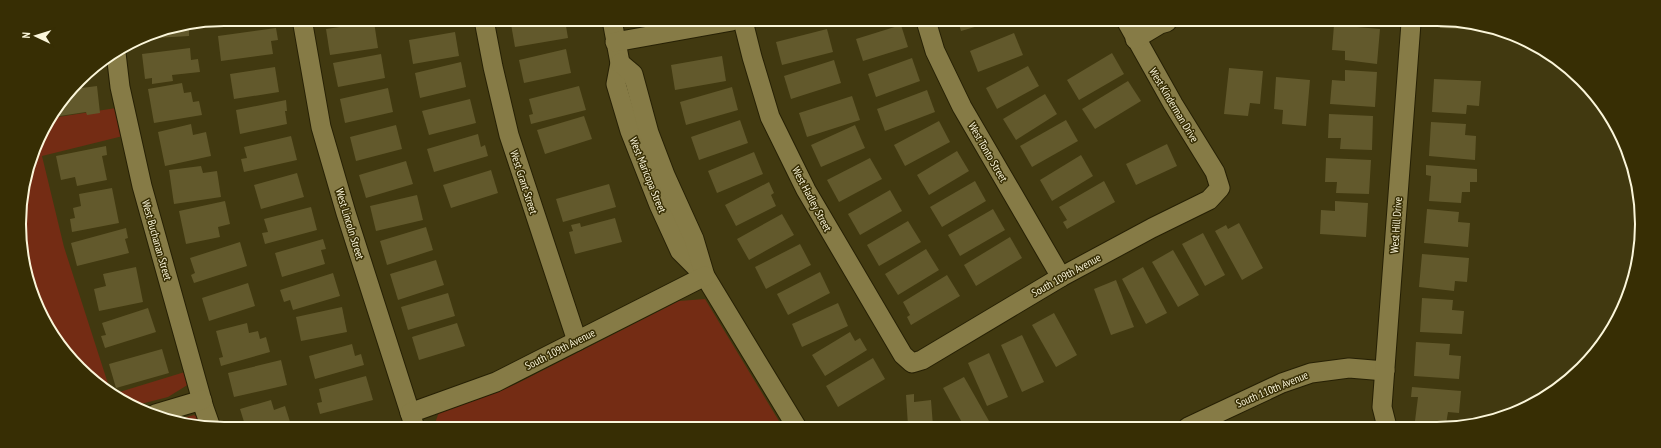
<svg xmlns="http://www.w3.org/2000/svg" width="1661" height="448" viewBox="0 0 1661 448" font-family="'PT Sans Narrow',sans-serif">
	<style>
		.green { fill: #742c14 }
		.building { fill: #62592c }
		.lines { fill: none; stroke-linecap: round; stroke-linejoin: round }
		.minor-casing { stroke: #262004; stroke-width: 21 }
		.minor { stroke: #867b46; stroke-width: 19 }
		.labels { text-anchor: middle; stroke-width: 3; stroke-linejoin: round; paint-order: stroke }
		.street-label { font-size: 11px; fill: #fbf6da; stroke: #372e04 }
		.rim { fill: none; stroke: #fbf6da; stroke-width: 2 }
	</style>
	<rect width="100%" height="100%" fill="#413910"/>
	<g class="green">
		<polygon points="116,108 123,136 42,156 64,247 111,393 62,349 26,277 19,210 40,133 52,118"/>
		<polygon points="705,299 782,426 434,426 439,412 516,384 679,301"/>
		<polygon points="188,371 189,384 168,397 133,406 121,401 113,394"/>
		<polygon points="194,415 200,419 202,425 184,425 173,421"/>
	</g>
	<g class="building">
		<polygon points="222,19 249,19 249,20 222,23"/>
		<polygon points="400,20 444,20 444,21 401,26"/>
		<polygon points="532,20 565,20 568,38 515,47 511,24"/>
		<polygon points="958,21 992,21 992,22 961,31"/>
		<polygon points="374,22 378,48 330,55 326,29"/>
		<polygon points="1440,23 1477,23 1484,26 1484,30 1440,28"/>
		<polygon points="901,25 908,47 863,61 856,39"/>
		<polygon points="1334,25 1380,29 1377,64 1345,60 1345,51 1332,50"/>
		<polygon points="189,26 189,36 138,39 146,35"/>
		<polygon points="276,28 278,40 271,41 273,54 221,61 218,36"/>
		<polygon points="827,29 833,52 782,65 776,42"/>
		<polygon points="455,32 459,56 413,64 409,40"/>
		<polygon points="1014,33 1023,55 978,72 970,51"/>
		<polygon points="190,48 191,60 198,59 200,72 172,75 173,81 152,84 152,78 145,79 142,54"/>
		<polygon points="566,49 571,73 524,83 519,60"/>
		<polygon points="1112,53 1124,74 1079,100 1067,80"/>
		<polygon points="381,54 385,78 338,87 333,63"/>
		<polygon points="722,56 726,81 675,90 671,65"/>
		<polygon points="912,58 920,81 876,97 868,74"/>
		<polygon points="834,60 841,83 791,99 784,76"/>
		<polygon points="461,62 466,87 420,98 415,73"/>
		<polygon points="1028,66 1039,86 997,109 986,88"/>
		<polygon points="275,67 279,92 234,99 230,74"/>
		<polygon points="1229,68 1263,71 1260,104 1250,103 1248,116 1224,114"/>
		<polygon points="1345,70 1377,72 1375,107 1330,104 1332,80 1345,81"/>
		<polygon points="1276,77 1310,80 1306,126 1282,124 1283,110 1274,109"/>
		<polygon points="1434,79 1481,81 1479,106 1467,105 1466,114 1432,112"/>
		<polygon points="1128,81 1141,101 1095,129 1082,109"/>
		<polygon points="182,83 184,93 191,92 193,102 199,101 202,115 154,123 148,89"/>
		<polygon points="97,86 100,113 87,115 86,112 53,117 74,89"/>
		<polygon points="579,86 586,110 531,124 529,115 533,114 529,99"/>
		<polygon points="732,87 738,110 686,125 680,102"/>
		<polygon points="388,88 393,112 345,123 340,99"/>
		<polygon points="927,90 935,112 885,131 877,109"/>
		<polygon points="1045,94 1057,114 1016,140 1003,119"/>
		<polygon points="852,96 860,120 807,137 799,113"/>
		<polygon points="470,99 476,123 429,135 422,111"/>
		<polygon points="286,100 287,111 285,111 287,124 240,134 236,110"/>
		<polygon points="1329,114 1373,116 1372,150 1340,149 1341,138 1328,138"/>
		<polygon points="584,116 592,139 545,154 537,130"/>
		<polygon points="740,120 748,143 699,160 691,137"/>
		<polygon points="1066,120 1078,141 1032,167 1020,146"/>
		<polygon points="939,121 950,142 905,166 894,145"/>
		<polygon points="1431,122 1466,124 1465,135 1476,136 1475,160 1429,156"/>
		<polygon points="191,124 193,135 206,132 211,156 165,166 158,132"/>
		<polygon points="396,125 402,149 356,161 350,137"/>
		<polygon points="855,125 865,148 821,167 811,145"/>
		<polygon points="478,134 481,147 485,145 488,156 434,172 427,149"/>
		<polygon points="291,136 297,160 244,172 241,159 247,158 244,147"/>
		<polygon points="1167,144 1177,166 1136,185 1126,164"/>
		<polygon points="106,146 107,155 102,156 107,180 77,186 75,177 61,180 56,156"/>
		<polygon points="957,151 969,171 929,195 917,175"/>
		<polygon points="754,152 763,174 717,193 708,171"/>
		<polygon points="1081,155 1093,176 1052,201 1040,180"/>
		<polygon points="870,158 882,179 839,202 827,180"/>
		<polygon points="1326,158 1371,160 1369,194 1336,193 1337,182 1325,182"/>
		<polygon points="406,161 413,184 366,198 359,175"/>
		<polygon points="1426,165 1477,169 1477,182 1470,182 1470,192 1462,192 1461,203 1429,201 1431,176 1426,175"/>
		<polygon points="201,166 203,173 217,171 221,197 174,204 169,170"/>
		<polygon points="491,170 498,193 451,208 443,185"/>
		<polygon points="297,173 304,197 261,209 254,185"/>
		<polygon points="975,181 986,201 942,227 930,207"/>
		<polygon points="1104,181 1115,202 1067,229 1063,222 1067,220 1059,207"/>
		<polygon points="769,182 774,193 771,195 776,206 736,226 725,205"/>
		<polygon points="609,184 616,207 563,222 556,199"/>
		<polygon points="112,188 119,223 72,232 70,219 75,218 73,208 81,206 79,194"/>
		<polygon points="890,190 902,211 860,235 848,214"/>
		<polygon points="417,195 423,220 376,231 370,206"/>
		<polygon points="225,201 230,224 218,227 220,237 186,244 179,211"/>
		<polygon points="1335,201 1368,203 1366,237 1320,234 1321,210 1335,211"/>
		<polygon points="311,207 317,230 265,244 262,233 268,232 264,219"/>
		<polygon points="993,209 1005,230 960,256 948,235"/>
		<polygon points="1427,209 1459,212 1458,222 1470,223 1468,247 1424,243"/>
		<polygon points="782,214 794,235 749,260 737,239"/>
		<polygon points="615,218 622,242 575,254 569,232 573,231 571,225 580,223 581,227"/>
		<polygon points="908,221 921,242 879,266 867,245"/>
		<polygon points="1239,223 1263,268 1242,280 1215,231 1226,225 1228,229"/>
		<polygon points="426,227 433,250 387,265 380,241"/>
		<polygon points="126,228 128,238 125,239 129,253 77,266 71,243"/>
		<polygon points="1203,233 1225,275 1205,286 1182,244"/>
		<polygon points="1010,237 1022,258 976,286 964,265"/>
		<polygon points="323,239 326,249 321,250 325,264 282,277 275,253"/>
		<polygon points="240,242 247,266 194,283 191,275 195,273 190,258"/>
		<polygon points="800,244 811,265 766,289 755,267"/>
		<polygon points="926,249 939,270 898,295 885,274"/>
		<polygon points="1173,250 1199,295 1178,307 1152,262"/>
		<polygon points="1422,254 1469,258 1467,282 1455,281 1454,291 1419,287"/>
		<polygon points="436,260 444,285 398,300 390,274"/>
		<polygon points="136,267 143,302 99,311 94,289 106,286 103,274"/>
		<polygon points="1143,267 1167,313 1146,324 1122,279"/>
		<polygon points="820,272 830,293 788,315 777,294"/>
		<polygon points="333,273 340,296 293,310 290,300 284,302 280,290"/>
		<polygon points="947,275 960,296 911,325 907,317 910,315 903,302"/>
		<polygon points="1116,280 1134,327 1111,335 1094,289"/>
		<polygon points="248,283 255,306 209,321 202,298"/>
		<polygon points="448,293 455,316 408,330 401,307"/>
		<polygon points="1422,298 1453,300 1452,310 1464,311 1462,334 1420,332"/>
		<polygon points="838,303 848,326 802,347 792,324"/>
		<polygon points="342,307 347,332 301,341 296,317"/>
		<polygon points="148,308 156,332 105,348 101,336 106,335 102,323"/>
		<polygon points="1054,313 1077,355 1056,367 1032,325"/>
		<polygon points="247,323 249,333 258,331 260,339 266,337 270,352 221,366 219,358 223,357 216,331"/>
		<polygon points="457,323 465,346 419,360 412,337"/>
		<polygon points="850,332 855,341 860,338 867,350 825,376 812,355"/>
		<polygon points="1022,335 1044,382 1022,392 1001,345"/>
		<polygon points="1416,342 1450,344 1449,355 1461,356 1459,379 1414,376"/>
		<polygon points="352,344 355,356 361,354 364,365 315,379 309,356"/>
		<polygon points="162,349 169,373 116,388 109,364"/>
		<polygon points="989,353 1008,397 987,406 968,363"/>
		<polygon points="873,358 885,379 838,407 826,386"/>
		<polygon points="281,360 287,385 234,397 228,373"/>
		<polygon points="366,376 373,400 320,414 317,403 322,402 319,389"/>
		<polygon points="964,377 989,421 979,426 964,426 943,388"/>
		<polygon points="1412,387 1461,391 1459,413 1448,412 1446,424 1415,421 1418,397 1411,397"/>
		<polygon points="914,394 914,402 931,400 933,426 908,426 906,395"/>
		<polygon points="271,400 274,410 285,406 291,425 245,425 240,409"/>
	</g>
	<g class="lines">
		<g class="minor-casing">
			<g id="minor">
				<polyline points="302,19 321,127 346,213 414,425"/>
				<polyline points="484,20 493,67 509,135 577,341"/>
				<polyline points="612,20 620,63 616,84 630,131 659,205 680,251 703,274"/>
				<polyline points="743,21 752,57 770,117 806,190 903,355 912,363 922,360 1061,277 1152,228 1209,200 1220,188 1215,172 1173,104 1127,22"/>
				<polyline points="926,21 935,51 962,107 1061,277"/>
				<polyline points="1135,39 1160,24 1167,22"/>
				<polyline points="615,42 732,21"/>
				<polyline points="116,53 120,87 142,186 204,408 210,425"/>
				<polyline points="620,63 633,74 649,133 665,175 694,239 705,276 796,426"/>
				<polyline points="410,413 496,382 705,276"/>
				<polyline points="155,414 202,400"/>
				<polyline points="1188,427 1282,383 1311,373 1349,368 1385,371"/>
				<polyline points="1387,427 1382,407 1411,23"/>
			</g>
		</g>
		<use href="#minor" class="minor"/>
	</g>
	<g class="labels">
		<g class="street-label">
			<text transform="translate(1174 105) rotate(59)" y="4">West Kinderman Drive</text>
			<text transform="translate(988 152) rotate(60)" y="4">West Tonto Street</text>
			<text transform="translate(648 175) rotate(68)" y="4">West Maricopa Street</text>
			<text transform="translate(524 182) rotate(72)" y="4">West Grant Street</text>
			<text transform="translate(812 199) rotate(62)" y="4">West Hadley Street</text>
			<text transform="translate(350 224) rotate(73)" y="4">West Lincoln Street</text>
			<text transform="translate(1396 225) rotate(-86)" y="4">West Hill Drive</text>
			<text transform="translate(157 240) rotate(74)" y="4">West Buchanan Street</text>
			<text transform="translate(1066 275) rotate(-29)" y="4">South 109th Avenue</text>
			<text transform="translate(560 349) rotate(-27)" y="4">South 109th Avenue</text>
			<text transform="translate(1272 389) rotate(-23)" y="4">South 110th Avenue</text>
		</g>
	</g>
	<path d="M0 0H1661V448H0ZM224 26H1437A198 198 0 0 1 1635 224V224A198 198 0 0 1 1437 422H224A198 198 0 0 1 26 224V224A198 198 0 0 1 224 26Z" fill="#372e04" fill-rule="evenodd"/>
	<path class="rim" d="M224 26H1437A198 198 0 0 1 1635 224V224A198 198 0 0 1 1437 422H224A198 198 0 0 1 26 224V224A198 198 0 0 1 224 26Z"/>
	<g transform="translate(36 36) rotate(274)" stroke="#372e04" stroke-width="3" paint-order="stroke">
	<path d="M0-3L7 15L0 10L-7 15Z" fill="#fbf6da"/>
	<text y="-6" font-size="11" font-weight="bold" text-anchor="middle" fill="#fbf6da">N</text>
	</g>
</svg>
